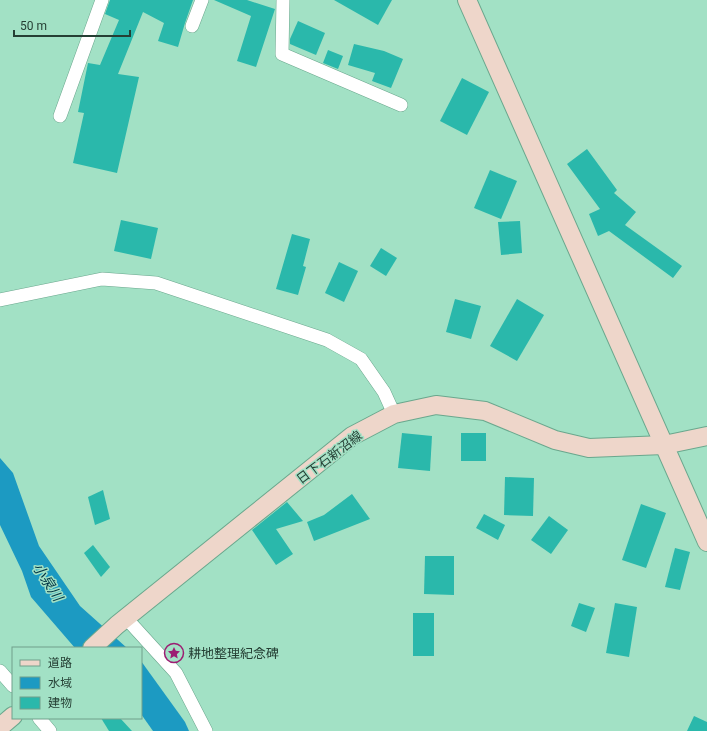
<svg xmlns="http://www.w3.org/2000/svg" width="707" height="731" viewBox="0 0 707 731" font-family="Roboto,'Noto Sans JP',sans-serif">
	<style>
		.water { fill: #1c9ac2 }
		.building { fill: #2ab8ab }
		.lines { fill: none; stroke-linecap: round; stroke-linejoin: round }
		.street-casing { stroke: #6aa78d; stroke-width: 14 }
		.secondary-casing { stroke: #6aa78d; stroke-width: 20 }
		.street { stroke: #fff; stroke-width: 13 }
		.secondary { stroke: #eed6ca; stroke-width: 18 }
		.labels { text-anchor: middle; stroke-width: 3; stroke-linejoin: round; paint-order: stroke }
		.street-label { font-size: 13px; fill: #253f34; stroke: #a2e1c5 }
		.poi-label { font-size: 13px; fill: #253f34; stroke: #a2e1c5; text-anchor: start }
		.water-label { font-size: 14px; font-style: italic; fill: #003545; stroke: #a2e1c5 }
	</style>
	<rect width="100%" height="100%" fill="#a2e1c5"/>
	<g class="water">
		<polygon points="0,458 13,473 39,546 80,606 127,648 75,648 31,597 22,571 0,525"/>
		<polygon points="141,661 185,722 189,731 153,731 141,714"/>
	</g>
	<g class="building">
		<polygon points="110,0 193,0 185,23 178,47 158,41 164,23 143,12 118,74 139,77 117,173 73,163 84,113 78,112 88,63 100,65 119,20 105,14"/>
		<polygon points="214,0 247,0 275,9 256,67 237,61 251,16"/>
		<polygon points="334,0 392,0 378,25"/>
		<polygon points="298,21 325,33 316,55 290,44 290,39"/>
		<polygon points="354,44 384,51 403,59 391,88 372,81 375,73 348,65"/>
		<polygon points="328,50 343,56 338,69 323,63"/>
		<polygon points="462,78 489,92 467,135 440,121"/>
		<polygon points="587,149 617,190 614,193 636,212 625,225 682,266 673,278 609,231 598,236 589,214 600,209 567,164"/>
		<polygon points="490,170 517,181 501,219 474,208"/>
		<polygon points="121,220 158,228 151,259 114,251"/>
		<polygon points="520,221 522,253 501,255 498,222"/>
		<polygon points="292,234 310,239 303,266 306,267 298,295 276,289"/>
		<polygon points="381,248 397,258 386,276 370,266"/>
		<polygon points="339,262 358,271 344,302 325,293"/>
		<polygon points="455,299 481,306 471,339 446,332"/>
		<polygon points="517,299 544,315 517,361 490,346"/>
		<polygon points="402,433 432,436 430,471 398,468"/>
		<rect x="461" y="433" width="25" height="28"/>
		<polygon points="505,477 534,478 533,516 504,515"/>
		<polygon points="103,490 110,519 95,525 88,497"/>
		<polygon points="352,494 370,519 314,541 307,522 324,515"/>
		<polygon points="287,502 303,521 276,529 293,554 276,565 252,530"/>
		<polygon points="641,504 666,513 646,568 622,560"/>
		<polygon points="484,514 505,525 498,540 476,528"/>
		<polygon points="549,516 568,530 551,554 531,540"/>
		<polygon points="93,545 110,567 101,577 84,553"/>
		<polygon points="675,548 690,552 680,590 665,587"/>
		<polygon points="425,556 454,556 454,595 424,594"/>
		<polygon points="579,603 595,608 586,632 571,626"/>
		<polygon points="615,603 637,607 629,657 606,653"/>
		<rect x="413" y="613" width="21" height="43"/>
		<polygon points="694,716 707,722 707,731 687,731"/>
		<polygon points="101,718 120,718 132,731 109,731"/>
	</g>
	<g class="lines">
		<g class="street-casing">
			<g id="street">
				<polyline points="283,0 282,54 401,105"/>
				<polyline points="192,26 202,0"/>
				<polyline points="60,116 102,0"/>
				<polyline points="0,300 102,279 156,283 327,340 361,359 384,392 394,414"/>
				<polyline points="126,618 176,673 206,731"/>
				<polyline points="0,671 13,686"/>
				<polyline points="39,718 50,731"/>
			</g>
		</g>
		<g class="secondary-casing">
			<g id="secondary">
				<polyline points="467,0 707,542"/>
				<polyline points="92,648 117,625 352,436 394,414 436,405 485,411 555,440 589,448 664,445 707,436"/>
				<polyline points="0,727 13,716"/>
			</g>
		</g>
		<use href="#street" class="street"/>
		<use href="#secondary" class="secondary"/>
	</g>
	<defs>
		<g id="sight-ring" transform="scale(1)"><circle r="9.5" fill="#a2e1c5" stroke="#9c1d72" stroke-width="1.5"/><path d="M0-6L1.8-2.2L6-1.7L2.9 1.2L3.7 5.4L0 3.3L-3.7 5.4L-2.9 1.2L-6-1.7L-1.8-2.2Z" fill="#9c1d72"/></g>
	</defs>
	<g fill-rule="evenodd">
		<use href="#sight-ring" x="174" y="653"/>
	</g>
	<g class="labels">
		<g class="street-label">
			<text transform="translate(329 457) rotate(-37)" y="5">日下石新沼線</text>
		</g>
		<g class="poi-label">
			<text x="188" y="658">耕地整理紀念碑</text>
		</g>
		<g class="water-label">
			<text transform="translate(48 582) rotate(57)" y="5">小泉川</text>
		</g>
	</g>
	<rect x="12" y="647" width="130" height="72" fill="#a2e1c5" stroke="#70a08b"/>
	<rect x="20" y="660" width="20" height="6" fill="#eed6ca" stroke="#70a08b"/>
	<text x="48" y="667" font-size="12" fill="#253f34">道路</text>
	<rect x="20" y="677" width="20" height="12" fill="#1c9ac2" stroke="#70a08b"/>
	<text x="48" y="687" font-size="12" fill="#253f34">水域</text>
	<rect x="20" y="697" width="20" height="12" fill="#2ab8ab" stroke="#70a08b"/>
	<text x="48" y="707" font-size="12" fill="#253f34">建物</text>
	<path d="M14 30v6h116v-6" fill="none" stroke="#253f34" stroke-width="2"/>
	<text x="20" y="30" font-size="12" fill="#253f34" stroke="#a2e1c5" stroke-width="3" paint-order="stroke">50 m</text>
</svg>
